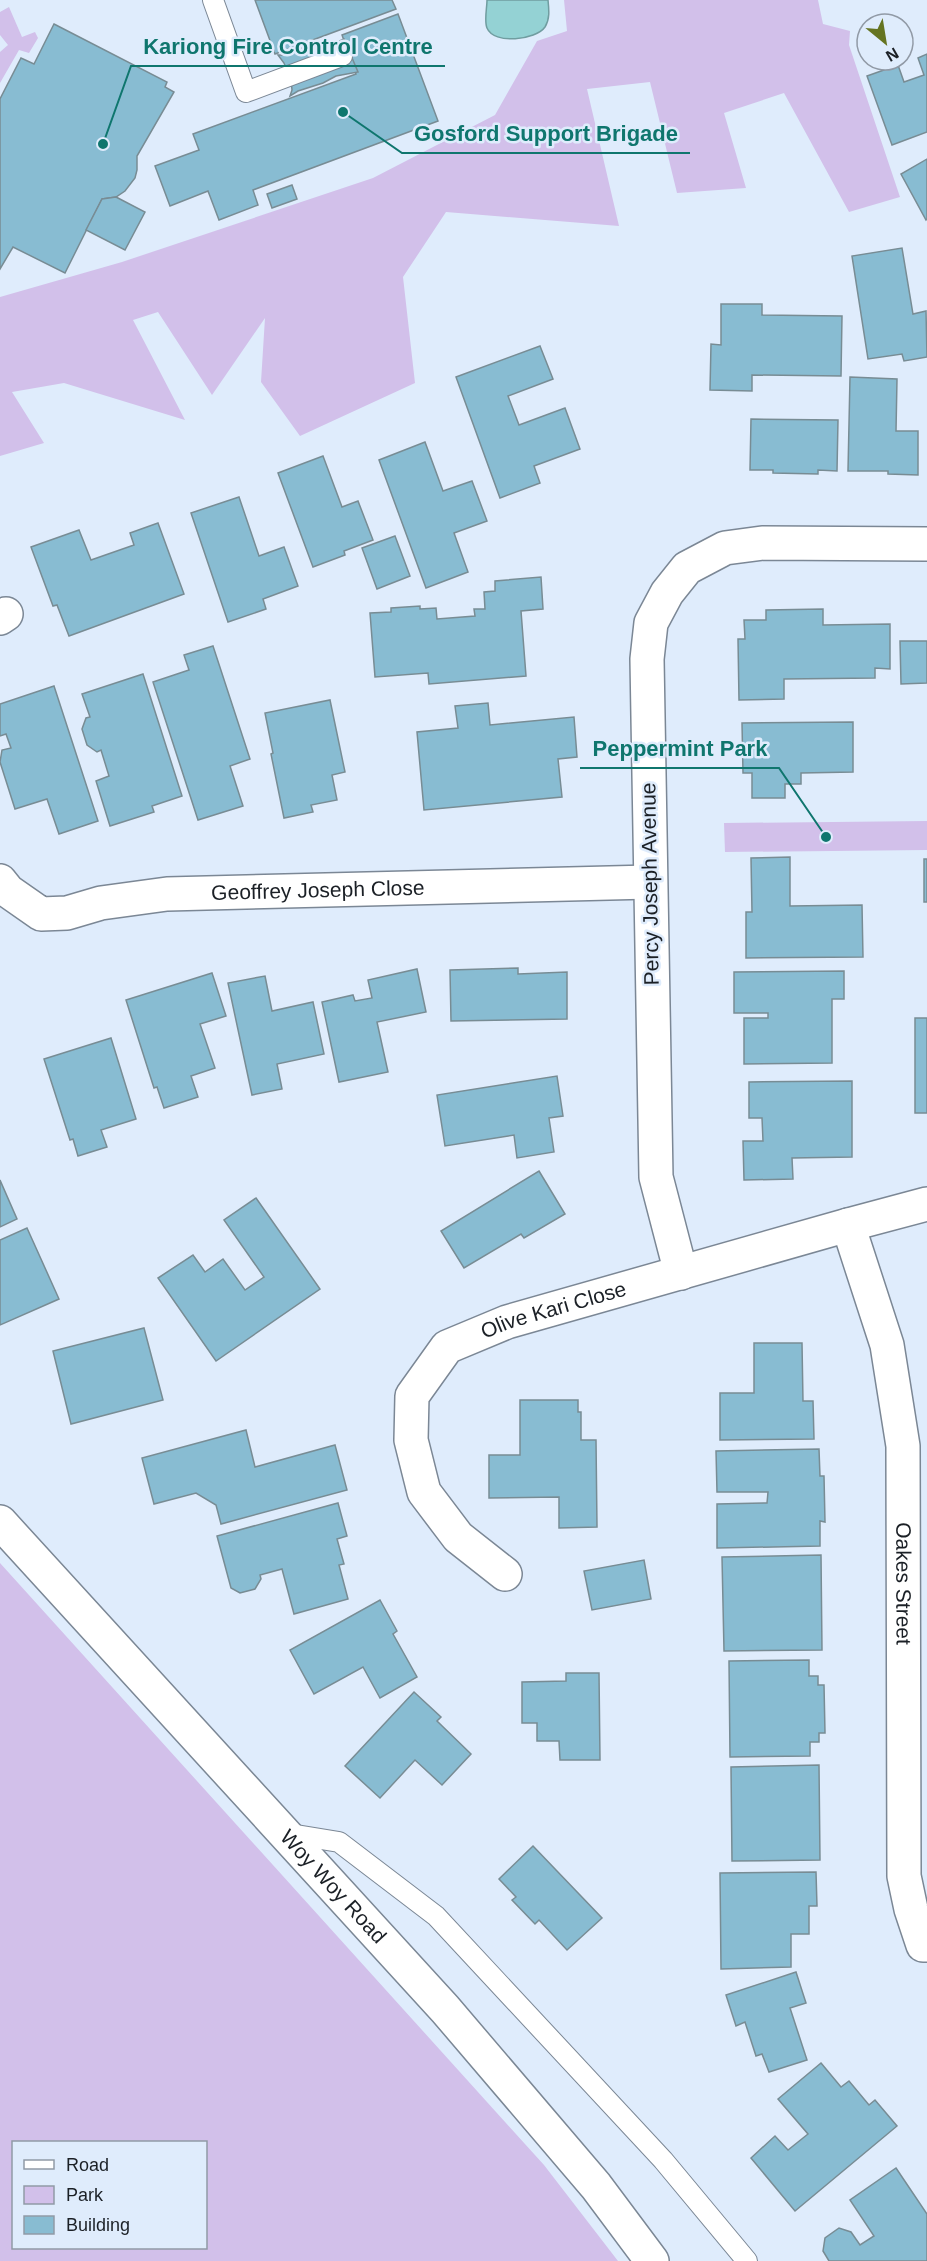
<svg xmlns="http://www.w3.org/2000/svg" width="927" height="2261" viewBox="0 0 927 2261" font-family="Helvetica,sans-serif">
	<style>
		.green { fill: #d2c0ea; fill-rule: evenodd }
		.water { fill: #94d2d4; stroke: #709da0; stroke-width: 1.5 }
		.building { fill: #88bcd2; stroke: #788c94; stroke-width: 1.5 }
		.lines { fill: none; stroke-linecap: round; stroke-linejoin: round }
		.service-casing { stroke: #7b8795; stroke-width: 22 }
		.minor-casing { stroke: #7b8795; stroke-width: 36 }
		.secondary-casing { stroke: #7b8795; stroke-width: 36 }
		.service { stroke: #fff; stroke-width: 20 }
		.minor { stroke: #fff; stroke-width: 33 }
		.secondary { stroke: #fff; stroke-width: 33 }
		.labels { text-anchor: middle; stroke-width: 5; stroke-linejoin: round; paint-order: stroke }
		.street-label { font-size: 21px; fill: #1b2026; stroke: #dfecfc }
		.leader { fill: none; stroke: #0f766e; stroke-width: 2 }
		.callout-dot { fill: #0f766e; stroke: #dfecfc; stroke-width: 2 }
		.callout-label { font-size: 22px; text-anchor: middle; font-weight: bold; fill: #0f766e; stroke: #dfecfc; stroke-width: 5; stroke-linejoin: round; paint-order: stroke }
	</style>
	<rect width="100%" height="100%" fill="#dfecfc"/>
	<g class="green">
		<polygon points="564,0 818,0 823,24 850,31 849,45 900,197 849,212 784,93 724,113 746,188 677,193 650,82 587,89 619,226 446,212 403,277 415,383 300,436 261,382 265,318 212,395 158,312 133,320 185,420 64,383 12,392 44,443 0,456 0,297 122,262 373,178 495,115 537,41 567,31"/>
		<polygon points="9,7 22,37 35,32 38,38 29,53 19,50 0,83 0,52 8,45 0,35 0,12"/>
		<polygon points="927,821 927,850 725,852 724,823"/>
		<path d="M0 1563 544 2165 618 2261H0ZM206 2142V2248H14V2142Z"/>
	</g>
	<path class="water" d="M487 0H548C549 10 550 19 545 27 536 40 494 45 487 28 484 21 487 8 487 0Z"/>
	<g class="building">
		<polygon points="255,0 392,0 396,9 275,54"/>
		<polygon points="398,14 438,121 253,190 258,205 219,220 208,191 170,206 155,166 199,150 193,134 356,74 342,35"/>
		<polygon points="54,24 167,82 165,87 174,92 137,156 137,170 135,178 125,191 116,197 102,199 65,273 13,247 0,269 0,99 21,58 34,64"/>
		<polygon points="344,39 358,72 336,76 323,83 298,91 290,96 292,90 291,80 284,63 278,55 287,55 310,44 333,44"/>
		<polygon points="927,54 927,132 892,145 867,76 898,65 904,82 924,75 918,58"/>
		<polygon points="927,159 927,219 926,220 901,174"/>
		<polygon points="292,185 297,199 272,208 267,194"/>
		<polygon points="116,197 145,212 125,250 86,230 102,199"/>
		<polygon points="902,248 913,314 926,311 927,357 904,361 902,354 868,359 852,256"/>
		<polygon points="721,304 762,304 762,315 842,316 841,376 752,375 752,391 710,390 711,344 721,345"/>
		<polygon points="540,346 553,379 508,396 519,425 565,408 580,449 534,466 540,483 500,498 456,377"/>
		<polygon points="850,377 897,379 896,431 918,431 918,475 888,474 888,471 848,471"/>
		<polygon points="751,419 838,420 837,471 818,470 818,474 773,473 773,470 750,470"/>
		<polygon points="425,442 443,491 472,481 487,521 454,533 468,572 426,588 379,460"/>
		<polygon points="323,456 342,507 358,501 373,540 344,551 345,555 313,567 278,473"/>
		<polygon points="239,497 259,556 284,547 298,586 263,599 266,609 228,622 191,513"/>
		<polygon points="158,523 184,594 69,636 57,605 53,606 31,547 79,530 91,560 134,545 130,533"/>
		<polygon points="395,536 410,576 377,589 362,548"/>
		<polygon points="541,577 543,609 521,611 526,676 429,684 428,673 375,677 370,613 391,612 391,608 420,606 420,609 436,608 437,619 475,616 474,609 485,609 484,592 495,591 495,581"/>
		<polygon points="823,609 823,625 890,624 890,669 875,668 875,678 784,679 784,699 739,700 738,639 745,639 744,620 766,620 766,610"/>
		<polygon points="900,641 927,641 927,683 901,684"/>
		<polygon points="213,646 250,759 230,766 243,806 198,820 153,682 189,670 184,655"/>
		<polygon points="143,674 182,796 152,806 154,812 110,826 96,781 109,776 101,750 97,752 87,745 82,729 86,718 90,717 82,694"/>
		<polygon points="54,686 98,821 59,834 47,799 15,809 0,762 2,750 11,748 6,734 0,736 0,704"/>
		<polygon points="330,700 345,772 332,775 337,800 311,805 313,812 284,818 271,754 273,753 265,713"/>
		<polygon points="488,703 490,725 574,717 577,757 558,759 562,797 424,810 417,732 458,728 455,706"/>
		<polygon points="853,722 853,772 801,773 801,784 785,784 785,798 752,798 752,773 743,773 742,723"/>
		<polygon points="790,857 790,906 862,905 863,957 746,958 746,912 752,912 751,858"/>
		<rect x="924" y="859" width="3" height="43"/>
		<polygon points="518,968 518,974 567,972 567,1019 451,1021 450,970"/>
		<polygon points="417,969 426,1012 377,1022 388,1072 339,1082 322,1002 353,995 355,1001 372,998 368,980"/>
		<polygon points="844,971 844,999 832,999 832,1063 744,1064 744,1018 768,1018 768,1013 734,1013 734,972"/>
		<polygon points="212,973 226,1016 200,1024 215,1068 191,1076 198,1097 164,1108 157,1087 154,1088 126,1000"/>
		<polygon points="265,976 272,1011 313,1002 324,1054 277,1064 282,1089 252,1095 228,983"/>
		<rect x="915" y="1018" width="12" height="95"/>
		<polygon points="111,1038 136,1119 101,1130 107,1147 78,1156 73,1139 70,1140 44,1059"/>
		<polygon points="557,1076 563,1116 549,1118 554,1152 517,1158 514,1135 445,1146 437,1095"/>
		<polygon points="852,1081 852,1157 792,1158 793,1179 744,1180 743,1141 763,1141 762,1118 749,1118 749,1082"/>
		<polygon points="539,1171 565,1214 524,1238 521,1234 464,1268 441,1231"/>
		<polygon points="0,1180 17,1219 0,1227"/>
		<polygon points="256,1198 320,1289 216,1361 158,1278 193,1255 205,1272 223,1259 245,1290 264,1277 224,1220"/>
		<polygon points="27,1228 59,1299 0,1325 0,1240"/>
		<polygon points="144,1328 163,1400 71,1424 53,1351"/>
		<polygon points="754,1343 802,1343 803,1401 813,1401 814,1439 720,1440 720,1393 754,1393"/>
		<polygon points="520,1400 578,1400 578,1412 581,1412 581,1440 596,1440 597,1527 559,1528 559,1497 489,1498 489,1455 520,1455"/>
		<polygon points="246,1430 255,1467 335,1445 347,1490 221,1524 216,1505 196,1493 154,1504 142,1458"/>
		<polygon points="819,1449 820,1476 824,1476 825,1522 820,1521 820,1546 717,1548 717,1504 767,1503 768,1492 717,1492 716,1451"/>
		<polygon points="338,1503 347,1536 337,1539 344,1564 339,1565 348,1599 294,1614 282,1569 260,1575 261,1579 255,1589 240,1593 231,1588 217,1536"/>
		<polygon points="821,1555 822,1650 724,1651 722,1557"/>
		<polygon points="644,1560 651,1599 592,1610 584,1571"/>
		<polygon points="380,1600 397,1631 393,1634 417,1677 380,1698 363,1667 314,1694 290,1650"/>
		<polygon points="809,1660 809,1676 818,1676 818,1685 824,1685 825,1733 819,1733 819,1742 810,1742 810,1756 730,1757 729,1661"/>
		<polygon points="566,1673 599,1673 600,1760 560,1760 559,1741 537,1741 537,1723 522,1723 522,1682 566,1681"/>
		<polygon points="414,1692 441,1717 437,1721 471,1754 442,1785 415,1760 380,1798 345,1766"/>
		<polygon points="819,1765 820,1860 732,1861 731,1767"/>
		<polygon points="533,1846 602,1918 567,1950 539,1920 535,1924 512,1900 516,1897 499,1879"/>
		<polygon points="816,1872 817,1906 809,1906 809,1934 791,1934 791,1967 721,1969 720,1873"/>
		<polygon points="796,1972 806,2003 790,2008 807,2060 769,2072 762,2054 756,2056 745,2022 736,2026 726,1995"/>
		<polygon points="821,2063 841,2087 849,2081 869,2105 875,2100 897,2126 795,2211 751,2158 775,2136 788,2150 808,2134 778,2099"/>
		<polygon points="896,2168 927,2214 927,2261 829,2261 823,2251 825,2238 839,2228 851,2232 860,2245 874,2236 850,2200"/>
	</g>
	<g class="lines">
		<g class="service-casing">
			<g id="service">
				<polyline points="213,0 246,92 342,56"/>
				<polyline points="284,1833 339,1842 436,1916 663,2160 747,2261"/>
			</g>
		</g>
		<g class="minor-casing">
			<g id="minor">
				<polyline points="0,618 6,614"/>
				<path id="s1" d="M0 881 8 891 41 914 67 913 101 903 167 894 650 882"/>
				<path id="s2" d="M848 1225 887 1345 903 1446 904 1876 911 1909 923 1945H927"/>
				<polyline points="681,1273 656,1177 647,659 651,623 667,593 687,568 725,548 762,543 927,544"/>
				<path id="s3" d="M505 1574 458 1537 424 1492 411 1440 412 1396 447 1347 507 1322 848 1225 927 1204"/>
			</g>
		</g>
		<g class="secondary-casing">
			<g id="secondary">
				<path id="s4" d="M0 1522 445 2009 596 2186 652 2261"/>
			</g>
		</g>
		<use href="#service" class="service"/>
		<use href="#minor" class="minor"/>
		<use href="#secondary" class="secondary"/>
	</g>
	<g class="labels">
		<g class="street-label">
			<text transform="translate(650 884) rotate(-91)" y="7">Percy Joseph Avenue</text>
			<text dy="7" stroke="none"><textPath href="#s1" startOffset="332">Geoffrey Joseph Close</textPath></text>
			<text dy="7" stroke="none"><textPath href="#s3" startOffset="387">Olive Kari Close</textPath></text>
			<text dy="7" stroke="none"><textPath href="#s2" startOffset="366">Oakes Street</textPath></text>
			<text dy="7" stroke="none"><textPath href="#s4" startOffset="494">Woy Woy Road</textPath></text>
		</g>
	</g>
	<path class="leader" d="M103 144L131 66H445M343 112L402 153H690M826 837L779 768H580"/>
	<g class="callout-dot">
		<circle cx="103" cy="144" r="6"/>
		<circle cx="343" cy="112" r="6"/>
		<circle cx="826" cy="837" r="6"/>
	</g>
	<g class="callout-label">
		<text x="288" y="54">Kariong Fire Control Centre</text>
		<text x="546" y="141">Gosford Support Brigade</text>
		<text x="680" y="756">Peppermint Park</text>
	</g>
	<rect x="12" y="2141" width="195" height="108" fill="#dfecfc" stroke="#919aa6" stroke-width="1.5"/>
	<rect x="24" y="2160" width="30" height="9" fill="#ffffff" stroke="#919aa6" stroke-width="1.5"/>
	<text x="66" y="2171" font-size="18" fill="#1b2026">Road</text>
	<rect x="24" y="2186" width="30" height="18" fill="#d2c0ea" stroke="#919aa6" stroke-width="1.5"/>
	<text x="66" y="2201" font-size="18" fill="#1b2026">Park</text>
	<rect x="24" y="2216" width="30" height="18" fill="#88bcd2" stroke="#919aa6" stroke-width="1.5"/>
	<text x="66" y="2231" font-size="18" fill="#1b2026">Building</text>
	<g transform="translate(885 42) rotate(150)"><circle r="28" fill="#dfecfc" stroke="#919aa6" stroke-width="1.5"/>
	<path d="M0-4.5L10 22L0 15L-10 22Z" fill="#657421"/>
	<text y="-9" font-size="16" font-weight="bold" text-anchor="middle" fill="#1b2026">N</text>
	</g>
</svg>
